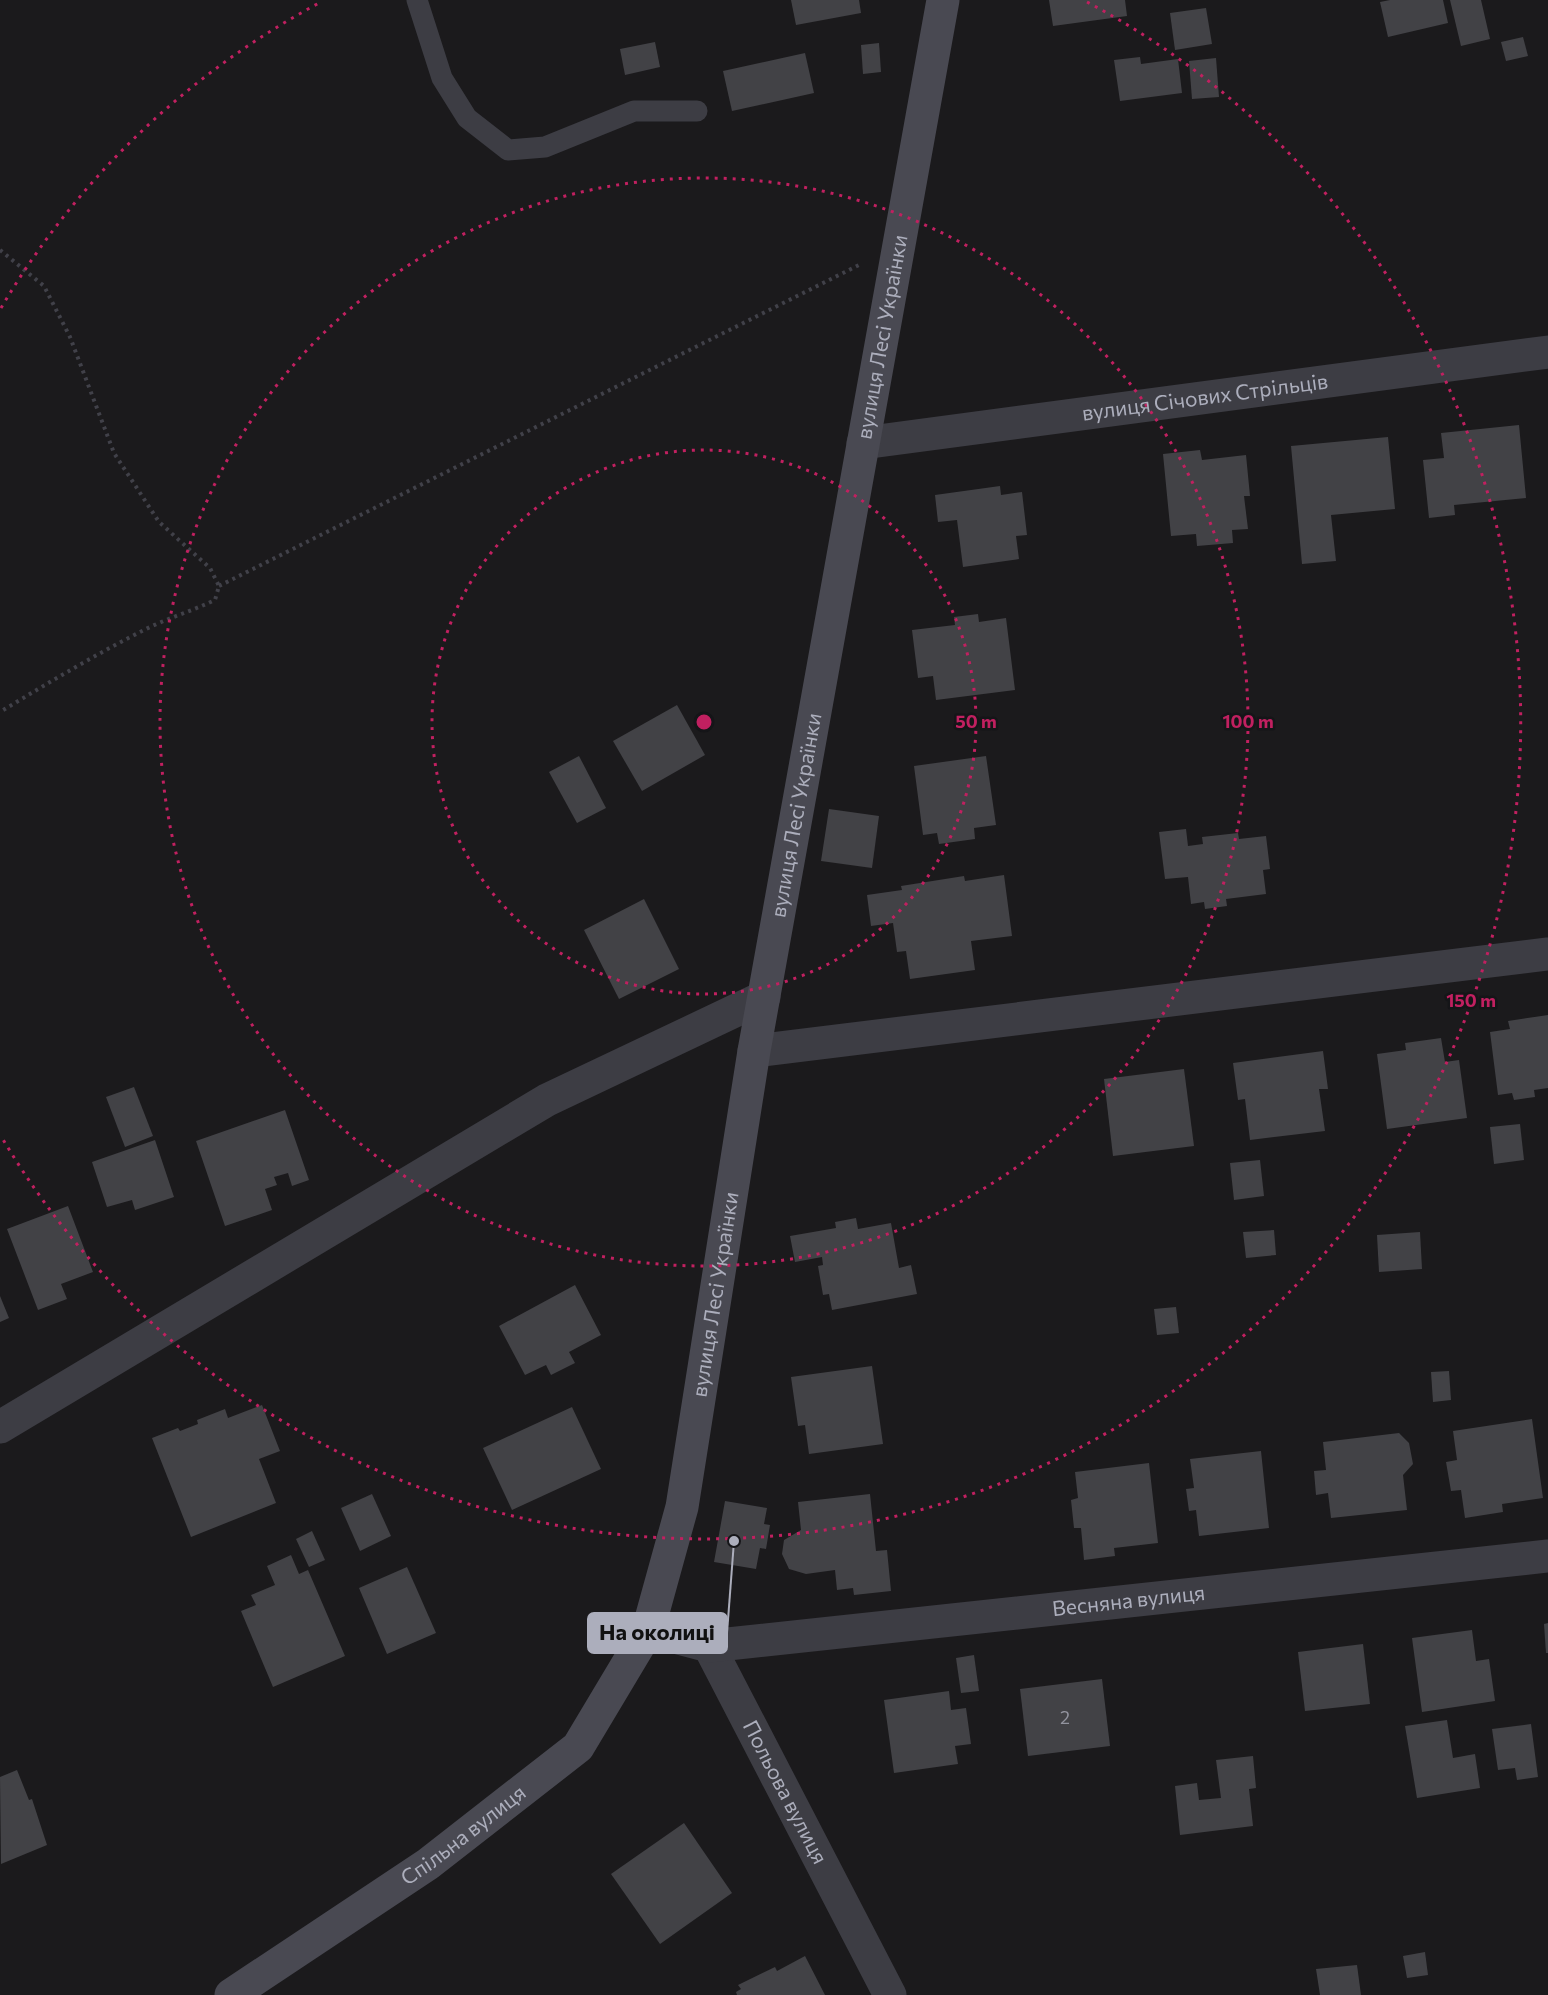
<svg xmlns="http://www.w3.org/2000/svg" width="1548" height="1995" viewBox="0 0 1548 1995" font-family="Commissioner,sans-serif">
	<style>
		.building { fill: #424246 }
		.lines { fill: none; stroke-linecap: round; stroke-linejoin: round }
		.path { stroke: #414149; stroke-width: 4; stroke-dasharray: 3 4.5; stroke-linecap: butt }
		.lane { stroke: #3d3d44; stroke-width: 21 }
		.street { stroke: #3d3d44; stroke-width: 33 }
		.secondary { stroke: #494952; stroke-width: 33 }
		.ring { fill: none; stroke: #c12060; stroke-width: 3; stroke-dasharray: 3 6 }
		.labels { text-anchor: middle; stroke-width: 5; stroke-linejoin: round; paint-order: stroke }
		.number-label { font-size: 18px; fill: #92939e }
		.street-label { font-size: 21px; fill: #acaebc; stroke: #151518 }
		.centre { fill: #c12060; stroke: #151518; stroke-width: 3 }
		.ring-label { font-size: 18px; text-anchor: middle; font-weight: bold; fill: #c12060; stroke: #151518; stroke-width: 5; stroke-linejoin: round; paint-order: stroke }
		.leader { fill: none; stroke: #acaebc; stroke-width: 2 }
		.callout-dot { fill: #acaebc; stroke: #151518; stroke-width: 2 }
		.callout { fill: #acaebc; stroke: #acaebc; stroke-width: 2 }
		.callout-label { font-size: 22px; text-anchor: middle; font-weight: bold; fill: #111 }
	</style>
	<rect width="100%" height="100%" fill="#1b1a1c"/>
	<g class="building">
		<polygon points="791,0 859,0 861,13 796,25"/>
		<polygon points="1049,0 1125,0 1127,16 1053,26"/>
		<polygon points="1390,0 1443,0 1448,23 1388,37 1380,2"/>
		<polygon points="1450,0 1481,0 1490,39 1461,46"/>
		<polygon points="1206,8 1212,44 1175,50 1170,13"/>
		<polygon points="1523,37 1528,56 1506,61 1501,42"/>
		<polygon points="655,42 660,67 625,75 620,49"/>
		<polygon points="879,43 881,72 863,74 861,45"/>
		<polygon points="805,53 814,93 732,111 723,71"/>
		<polygon points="1140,57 1141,64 1178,59 1182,93 1120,101 1114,60"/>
		<polygon points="1216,58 1219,97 1192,99 1189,61"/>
		<polygon points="1519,425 1526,498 1454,505 1455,515 1429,518 1423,460 1444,458 1441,433"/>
		<polygon points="1388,437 1395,509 1331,515 1336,561 1302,564 1291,446"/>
		<polygon points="1200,450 1202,460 1246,455 1250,496 1244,496 1248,529 1232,530 1233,543 1197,546 1196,534 1171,536 1163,454"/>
		<polygon points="1000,486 1001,495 1022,492 1027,535 1016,536 1019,559 963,567 957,520 938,522 935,495"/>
		<polygon points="978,614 979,622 1006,618 1015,690 936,700 933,676 918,678 912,630 955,625 954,617"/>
		<polygon points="677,705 705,755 642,791 613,741"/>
		<polygon points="579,756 606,808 577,823 549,772"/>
		<polygon points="986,756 996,825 974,828 975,839 939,844 937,833 923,835 914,766"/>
		<polygon points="829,809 879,816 872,868 821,861"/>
		<polygon points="1186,829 1188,846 1203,844 1202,837 1238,833 1239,839 1266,836 1270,869 1263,870 1266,894 1226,899 1227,906 1205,909 1204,902 1191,904 1188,877 1165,879 1159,832"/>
		<polygon points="1004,875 1012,936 971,941 975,970 910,979 906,951 897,952 893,923 871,926 867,895 902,890 901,886 964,876 965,881"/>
		<polygon points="644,899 679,969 619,999 584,930"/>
		<polygon points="1548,1015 1548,1088 1534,1090 1535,1097 1514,1100 1512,1093 1498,1095 1490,1032 1510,1029 1508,1021"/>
		<polygon points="1441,1038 1445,1062 1459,1060 1467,1118 1387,1129 1377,1054 1406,1050 1405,1043"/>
		<polygon points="1323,1051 1328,1089 1319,1089 1325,1131 1250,1140 1245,1099 1238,1100 1233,1063"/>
		<polygon points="1184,1069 1194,1146 1113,1156 1104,1079"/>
		<polygon points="134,1087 153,1136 125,1147 106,1097"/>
		<polygon points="285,1110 309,1180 292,1186 288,1173 274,1177 277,1185 265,1189 272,1210 225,1226 196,1141"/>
		<polygon points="1520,1124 1524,1160 1494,1164 1490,1127"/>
		<polygon points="155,1140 174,1197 135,1210 132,1200 107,1207 92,1162"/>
		<polygon points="1260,1160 1264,1196 1234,1200 1230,1163"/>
		<polygon points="68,1206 93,1272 61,1284 67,1299 38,1310 7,1229"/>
		<polygon points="856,1218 858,1229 891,1223 899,1268 911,1265 917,1294 832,1310 829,1294 823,1295 818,1266 823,1265 822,1257 795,1262 790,1236 836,1228 835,1222"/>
		<polygon points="1274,1230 1276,1255 1246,1258 1243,1232"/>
		<polygon points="1420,1232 1422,1269 1379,1272 1377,1235"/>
		<polygon points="575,1285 601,1335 569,1352 575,1363 551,1375 546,1365 525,1375 499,1326"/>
		<polygon points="0,1296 9,1318 0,1322"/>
		<polygon points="1176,1307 1179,1333 1157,1335 1154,1309"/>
		<polygon points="872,1366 883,1444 809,1454 805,1425 798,1426 791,1377"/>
		<polygon points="1449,1371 1451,1400 1433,1402 1431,1372"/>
		<polygon points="262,1405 280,1451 259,1459 276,1503 191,1537 152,1438 178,1428 180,1431 198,1424 197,1420 225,1409 228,1418"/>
		<polygon points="572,1407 601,1469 512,1510 483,1448"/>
		<polygon points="1532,1419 1543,1498 1502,1504 1503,1512 1465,1518 1461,1490 1451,1491 1446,1462 1457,1460 1453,1431"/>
		<polygon points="1399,1433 1409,1443 1413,1464 1403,1475 1407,1510 1331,1518 1328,1493 1316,1495 1314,1471 1326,1470 1323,1442"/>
		<polygon points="1261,1451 1269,1528 1199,1536 1196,1510 1189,1511 1186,1489 1194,1488 1190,1459"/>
		<polygon points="1149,1463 1158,1543 1114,1548 1115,1556 1084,1560 1081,1528 1074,1528 1071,1500 1078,1498 1075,1472"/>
		<polygon points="372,1494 391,1536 360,1551 341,1508"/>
		<polygon points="870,1494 876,1551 887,1550 891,1591 854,1595 853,1588 837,1590 835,1570 806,1574 789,1569 782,1554 784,1540 801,1530 798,1502"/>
		<polygon points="725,1501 767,1508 764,1524 770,1525 766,1549 760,1548 756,1569 714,1562"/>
		<polygon points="312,1531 325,1560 309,1567 296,1539"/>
		<polygon points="291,1555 299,1574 308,1570 345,1656 273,1687 241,1611 256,1605 251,1595 275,1585 267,1566"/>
		<polygon points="407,1567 436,1633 387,1654 359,1588"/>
		<polygon points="1548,1623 1548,1653 1546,1653 1544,1624"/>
		<polygon points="1472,1630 1476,1661 1489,1659 1495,1701 1422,1712 1412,1638"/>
		<polygon points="1363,1644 1370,1704 1305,1711 1298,1652"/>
		<polygon points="974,1655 979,1691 961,1693 956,1658"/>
		<polygon points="1102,1679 1110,1746 1028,1756 1020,1689"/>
		<polygon points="949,1691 951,1710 966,1708 971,1744 955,1746 958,1764 894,1773 884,1700"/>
		<polygon points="1447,1720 1453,1758 1475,1754 1480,1788 1417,1798 1405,1726"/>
		<polygon points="1531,1724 1538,1777 1517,1780 1515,1768 1498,1770 1492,1729"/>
		<polygon points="1253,1756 1256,1788 1249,1789 1253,1826 1180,1835 1175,1786 1197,1783 1199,1800 1221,1798 1216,1760"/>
		<polygon points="17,1770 29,1800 32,1799 47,1845 1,1864 0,1777"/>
		<polygon points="684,1823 732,1893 660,1944 611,1874"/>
		<polygon points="1425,1952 1428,1975 1407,1978 1403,1956"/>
		<polygon points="805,1956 825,1995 737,1995 736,1992 741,1989 738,1985 775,1967 777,1971"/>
		<polygon points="1357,1965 1361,1995 1320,1995 1316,1969"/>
	</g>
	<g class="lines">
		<g class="path">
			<path d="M0 250 44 286 70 337 114 453 159 522 210 568 219 586 215 600C192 611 168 618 146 629 96 654 48 683 0 712"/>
			<polyline points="219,586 859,265"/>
		</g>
		<polyline class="lane" points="417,0 442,78 467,118 508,150 545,147 634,111 697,111"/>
		<g class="street">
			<path id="s1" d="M863 443 1548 352"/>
			<polyline points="754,1051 1548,954"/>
			<polyline points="0,1427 547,1100 764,997"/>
			<path id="s2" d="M648 1630 709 1646 890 1995"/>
			<path id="s3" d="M709 1646 1548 1556"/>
		</g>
		<path class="secondary" id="s4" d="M231 1995 428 1864 578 1747 648 1630 682 1507 754 1051 943 0"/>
	</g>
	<g class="ring">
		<circle cx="704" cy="722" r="272"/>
		<circle cx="704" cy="722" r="544"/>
		<path d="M1 308A816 816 0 0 1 321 2M1087 2A816 816 0 1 1 1 1136"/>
	</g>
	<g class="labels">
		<g class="number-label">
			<text x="1065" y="1724">2</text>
		</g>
		<g class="street-label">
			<text dy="7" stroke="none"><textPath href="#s4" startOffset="1878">вулиця Лесі Українки</textPath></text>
			<text dy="7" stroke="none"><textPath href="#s1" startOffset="345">вулиця Січових Стрільців</textPath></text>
			<text dy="7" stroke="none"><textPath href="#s4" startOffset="1392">вулиця Лесі Українки</textPath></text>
			<text dy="7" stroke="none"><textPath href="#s4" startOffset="906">вулиця Лесі Українки</textPath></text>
			<text dy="7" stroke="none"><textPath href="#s3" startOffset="422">Весняна вулиця</textPath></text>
			<text dy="7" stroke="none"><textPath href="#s2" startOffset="228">Польова вулиця</textPath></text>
			<text dy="7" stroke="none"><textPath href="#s4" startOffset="282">Спільна вулиця</textPath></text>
		</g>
	</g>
	<circle cx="704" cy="722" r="9" class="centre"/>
	<g class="ring-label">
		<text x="976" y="728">50 m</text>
		<text x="1248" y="728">100 m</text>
		<text x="1471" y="1007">150 m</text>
	</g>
	<path class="leader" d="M734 1541L727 1633"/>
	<circle class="callout-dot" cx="734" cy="1541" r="6"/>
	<rect class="callout" x="588" y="1613" width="139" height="40" rx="6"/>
	<g class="callout-label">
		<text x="657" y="1640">На околиці</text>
	</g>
</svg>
